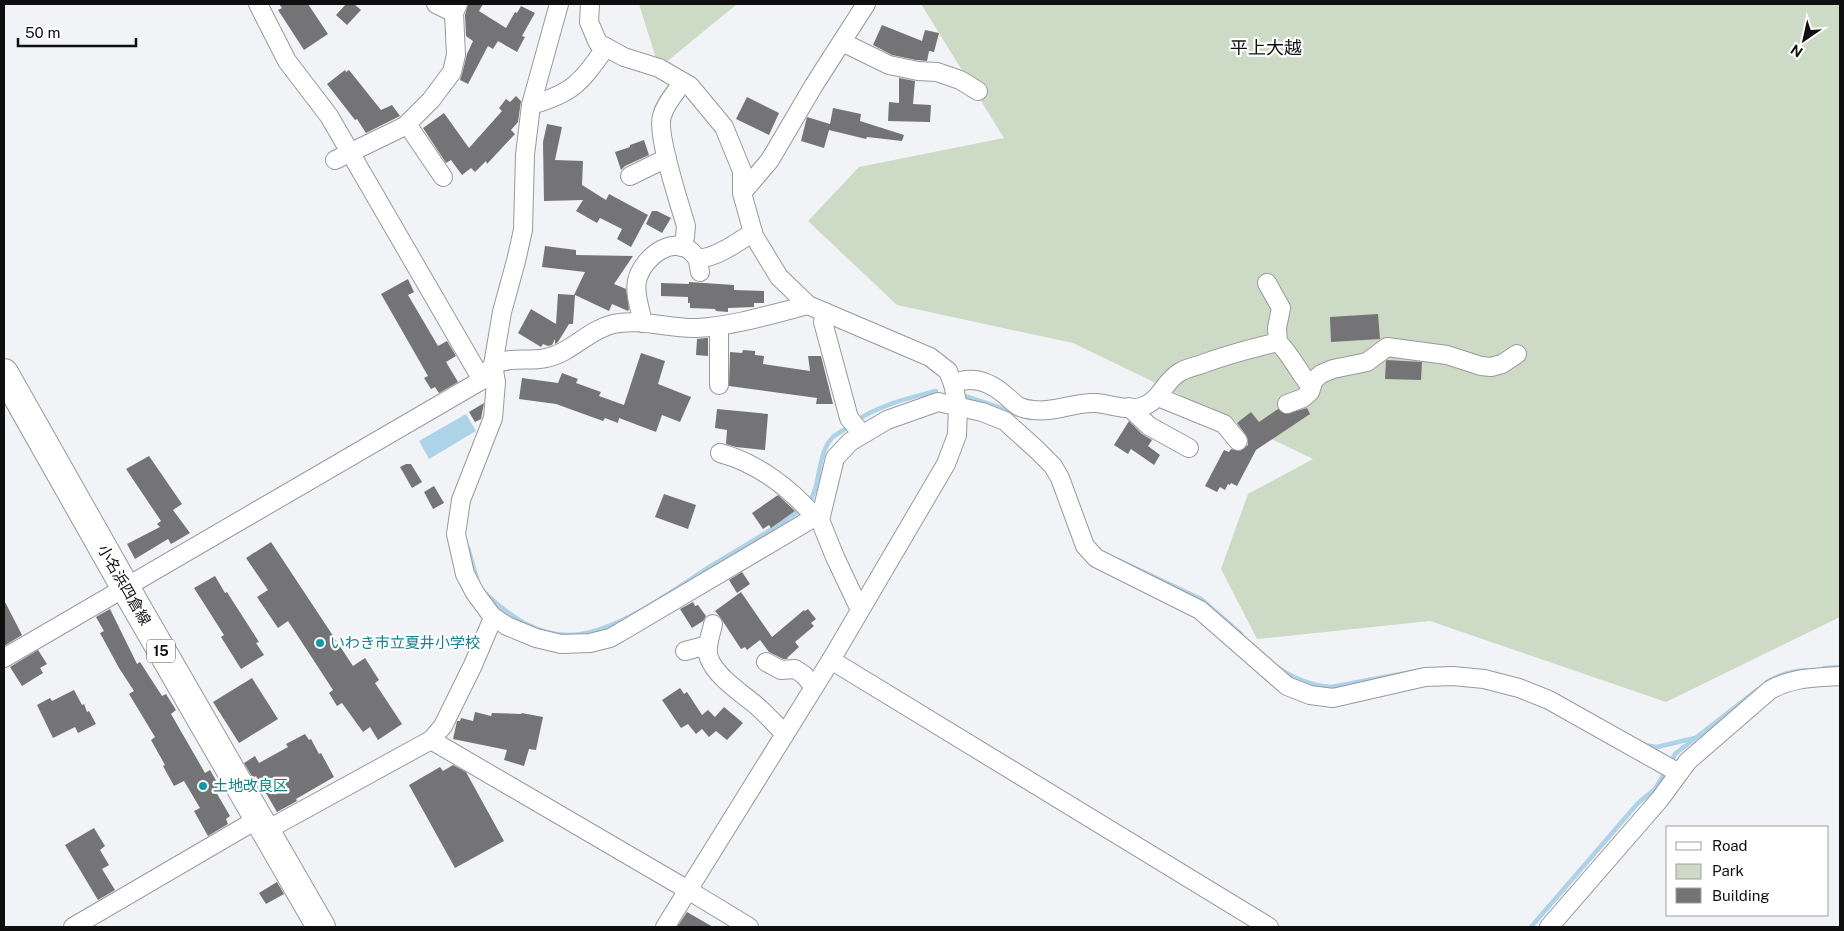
<svg xmlns="http://www.w3.org/2000/svg" width="1844" height="931" viewBox="0 0 1844 931" font-family="'Public Sans','Noto Sans JP',sans-serif">
	<style>
		.green { fill: #cddbc6 }
		.water { fill: #add3e9 }
		.lines { fill: none; stroke-linecap: round; stroke-linejoin: round }
		.stream { stroke: #add3e9; stroke-width: 4.5 }
		.building { fill: #747376 }
		.street-casing { stroke: #98999b; stroke-width: 20 }
		.primary-casing { stroke: #98999b; stroke-width: 30 }
		.street { stroke: #fff; stroke-width: 18 }
		.primary { stroke: #fff; stroke-width: 28 }
		.culture-dot { fill: #0f9aa8; stroke: #fff; stroke-width: 2 }
		.labels { text-anchor: middle; stroke-width: 4.5; stroke-linejoin: round; paint-order: stroke }
		.shield { fill: #fff; stroke: #575758; stroke-width: 1 }
		.shield-label { font-size: 14px; font-weight: bold; fill: #0f0f10 }
		.street-label { font-size: 15px; fill: #0f0f10; stroke: #fff }
		.culture-label { font-size: 15px; fill: #0d838f; stroke: #fff; text-anchor: start }
		.quarter-label { font-size: 18px; fill: #0f0f10; stroke: #fff }
	</style>
	<rect width="100%" height="100%" fill="#f2f3f6"/>
	<g class="green">
		<polygon points="639,4 737,4 659,68"/>
		<polygon points="921,4 1840,4 1840,617 1666,702 1430,621 1257,639 1221,569 1248,494 1313,459 1073,343 897,305 808,221 859,167 1004,138"/>
	</g>
	<polygon class="water" points="466,414 476,431 429,459 419,441"/>
	<g class="lines">
		<g class="stream">
			<polyline points="965,396 1001,408 1010,415"/>
			<path d="M856 421C879 405 909 398 936 391"/>
			<path d="M808 504C822 485 816 454 833 437 838 433 844 430 850 426"/>
			<polyline points="468,548 477,579"/>
			<polyline points="1118,560 1201,599 1241,634"/>
			<path d="M486 594C509 616 536 635 569 635 614 635 673 590 711 566 742 547 773 530 802 509"/>
			<path d="M1278 668C1295 679 1311 686 1331 687L1422 670"/>
			<polyline points="1824,668 1840,667"/>
			<path d="M1767 682C1780 674 1791 671 1807 670"/>
			<polyline points="1643,745 1657,747 1695,738"/>
			<polyline points="1670,764 1675,754 1757,690"/>
			<polyline points="1531,927 1638,803 1655,789 1666,771"/>
		</g>
	</g>
	<g class="building">
		<polygon points="279,4 308,4 328,34 304,50 278,10 282,8"/>
		<polygon points="346,4 354,4 361,10 347,25 336,15"/>
		<polygon points="468,4 483,4 479,11 506,28 515,12 517,13 521,6 535,13 522,36 525,37 517,52 498,41 493,49 488,46 468,84 460,80 462,74 467,54 473,41 466,36 465,15"/>
		<polygon points="882,25 922,41 925,30 939,33 934,52 929,51 927,61 916,60 892,55 873,45"/>
		<polygon points="345,70 346,72 349,70 381,110 392,105 400,116 366,133 357,119 355,120 327,84"/>
		<polygon points="899,78 915,81 913,104 931,105 930,122 888,121 889,102 899,103"/>
		<polygon points="516,96 521,101 518,122 511,130 515,134 487,164 486,161 475,172 471,168 462,175 451,160 446,163 423,128 444,113 469,148 502,111 499,108 506,99 510,102"/>
		<polygon points="747,97 779,113 769,135 736,119"/>
		<polygon points="833,108 861,114 860,121 904,135 902,141 867,137 866,139 829,130 824,148 801,141 807,117 830,124"/>
		<polygon points="547,124 562,127 555,160 583,161 582,185 606,200 609,194 648,215 631,247 617,239 622,229 600,218 597,223 576,211 583,200 544,201 543,142"/>
		<polygon points="644,140 649,155 625,166 621,170 615,152 630,147 630,145"/>
		<polygon points="652,211 657,211 671,218 662,233 646,224"/>
		<polygon points="545,246 576,250 576,255 633,256 614,284 626,289 629,309 628,311 612,304 609,311 575,295 573,324 569,324 558,342 555,344 555,339 552,345 548,346 543,344 541,347 518,333 531,309 556,324 558,294 574,295 585,272 542,267"/>
		<polygon points="408,279 414,292 408,295 438,346 447,341 456,356 446,362 458,382 439,393 435,387 431,389 424,378 428,376 381,294"/>
		<polygon points="689,282 734,285 734,290 764,291 764,303 754,303 754,307 728,308 728,312 716,311 715,309 690,308 690,303 688,303 688,297 661,296 661,283 689,284"/>
		<polygon points="1378,314 1380,339 1331,342 1330,317"/>
		<polygon points="706,338 708,338 708,356 696,355 697,339"/>
		<polygon points="743,350 755,351 755,355 764,356 763,364 810,371 808,356 821,356 833,404 816,404 817,398 729,386 730,352 742,353"/>
		<polygon points="641,353 665,361 658,384 691,397 680,422 662,415 656,432 619,418 618,423 605,418 603,421 556,404 519,399 522,378 558,383 562,373 578,379 576,383 601,392 599,396 624,405"/>
		<polygon points="1387,360 1422,362 1421,380 1385,379 1386,361"/>
		<polygon points="484,403 481,419 475,422 469,412"/>
		<polygon points="1307,408 1310,414 1256,450 1237,486 1231,483 1230,485 1228,484 1225,490 1220,487 1217,492 1205,486 1224,450 1229,452 1231,449 1240,451 1248,445 1248,440 1246,435 1237,423 1251,412 1259,422 1278,409 1286,414"/>
		<polygon points="717,409 768,414 765,450 736,447 726,444 727,430 715,428"/>
		<polygon points="1129,421 1142,434 1152,440 1148,446 1160,455 1154,465 1131,449 1128,454 1114,445"/>
		<polygon points="149,456 182,504 173,510 190,533 171,544 168,539 135,559 127,544 160,527 157,524 161,521 126,469"/>
		<polygon points="406,464 411,464 422,482 412,488 400,467"/>
		<polygon points="434,486 444,503 433,509 424,492"/>
		<polygon points="664,494 696,505 688,529 655,517"/>
		<polygon points="778,495 795,511 771,528 769,525 763,529 752,513"/>
		<polygon points="271,542 353,666 365,658 379,680 375,683 402,724 378,740 370,727 363,732 342,703 337,706 329,693 333,690 288,621 278,628 257,597 268,590 246,558"/>
		<polygon points="742,572 750,584 737,593 729,580"/>
		<polygon points="215,576 225,593 227,592 232,600 259,642 256,643 264,655 241,669 221,637 224,635 194,588"/>
		<polygon points="741,592 772,637 804,610 805,611 808,609 816,619 811,623 814,626 795,642 799,647 787,658 788,659 783,659 769,652 760,640 747,650 745,647 741,649 720,617 715,611"/>
		<polygon points="4,600 22,635 4,646"/>
		<polygon points="693,602 695,606 698,605 706,616 703,621 692,628 680,609"/>
		<polygon points="110,609 137,664 140,662 162,696 166,694 176,710 171,714 205,773 210,770 221,789 216,792 230,816 226,819 228,824 208,836 194,811 200,808 184,781 174,786 163,766 165,765 151,740 155,737 129,694 134,691 119,668 100,633 104,631 96,617"/>
		<polygon points="38,650 47,664 40,668 43,673 22,686 10,667"/>
		<polygon points="252,678 278,719 239,743 213,702"/>
		<polygon points="680,688 684,694 687,692 702,715 708,710 715,717 724,707 743,723 727,740 716,731 709,737 702,729 696,734 688,724 681,728 662,700"/>
		<polygon points="74,690 82,705 84,704 87,712 89,711 96,724 78,733 75,727 53,738 37,705 50,698 52,701"/>
		<polygon points="475,712 491,716 492,713 521,714 522,713 543,717 536,750 529,749 524,766 504,760 507,750 453,739 457,721 460,721 461,718 473,721"/>
		<polygon points="305,734 309,740 311,739 319,754 321,753 334,777 296,799 297,801 277,812 256,776 253,778 244,763 255,756 259,763 288,747 286,744"/>
		<polygon points="453,765 466,772 504,841 455,868 409,785 440,767 443,771"/>
		<polygon points="94,828 105,846 100,850 109,865 102,869 115,890 98,900 65,845"/>
		<polygon points="277,882 284,894 266,904 259,893"/>
		<polygon points="687,912 713,927 677,927"/>
	</g>
	<g class="lines">
		<g class="street-casing">
			<g id="street">
				<polyline points="258,4 287,61 329,116 482,380"/>
				<polyline points="436,4 454,13"/>
				<polyline points="559,4 531,105 525,155 523,230 516,261 502,312 493,365 496,382 493,418 461,500 456,534 465,574 475,593 492,616 507,626 536,638 561,644 590,643 610,638 619,633 820,514"/>
				<polyline points="590,4 589,22 598,43 624,57 659,68 690,86 724,127 742,171 742,193 754,236 779,277 808,305 930,357 948,371 953,384 958,406 957,435 946,464 831,660 1269,927"/>
				<polyline points="842,42 889,65 918,71 937,72 960,80 978,91"/>
				<path d="M531 105C574 93 581 82 606 47"/>
				<polyline points="407,124 443,177"/>
				<polyline points="335,160 405,126 431,100 452,72 456,55 454,13 458,4"/>
				<polyline points="630,176 667,158"/>
				<polyline points="742,193 770,160 814,85 866,4"/>
				<path d="M681 247 685 237 686 226C680 205 656 134 662 116 665 104 676 92 683 82"/>
				<path d="M697 258C713 260 740 241 753 232"/>
				<polyline points="1267,283 1281,308 1277,328 1278,342"/>
				<polyline points="825,312 823,322 849,418 862,434"/>
				<path d="M643 323C641 311 634 294 637 281 642 257 677 230 696 257 699 261 699 268 700 272"/>
				<polyline points="719,326 719,385"/>
				<path d="M953 384C972 375 990 382 1005 395 1010 399 1015 405 1020 407 1027 410 1039 411 1047 410 1063 409 1078 402 1096 403 1109 404 1127 411 1141 407 1160 402 1164 381 1180 372 1187 368 1197 366 1205 363 1229 354 1253 348 1278 342 1292 356 1299 373 1311 387"/>
				<polyline points="1158,397 1224,424 1238,441"/>
				<polyline points="1287,404 1303,398 1310,392 1314,380 1321,374 1333,369 1367,362 1387,347 1447,355 1481,366 1491,367 1502,364 1517,354"/>
				<polyline points="1129,407 1149,426 1189,448"/>
				<path d="M720 453C757 463 790 488 815 517"/>
				<path d="M860 610 835 557 820 520 835 458 850 442 887 420 938 402 982 412 1005 421 1037 450 1053 466 1060 478 1085 546 1096 558 1200 610 1287 686 1310 695 1333 698 1425 677 1453 676 1484 679 1519 688 1549 700 1679 773 1688 761 1770 690C1793 677 1814 678 1840 676"/>
				<path d="M713 624C711 635 705 647 709 658 716 677 743 694 758 707 767 715 776 725 785 734"/>
				<polyline points="685,651 708,645"/>
				<path d="M4 658 482 380C485 375 489 368 494 365 508 356 530 362 546 358 571 353 588 330 613 324 641 318 669 329 697 328 734 326 772 314 808 305"/>
				<polyline points="766,662 781,670 795,669 804,675 814,687"/>
				<polyline points="431,740 688,890 831,660"/>
				<polyline points="265,831 431,740 443,726 473,665 493,618"/>
				<polyline points="73,927 258,819"/>
				<polyline points="665,927 688,890 749,927"/>
				<polyline points="1549,927 1660,799 1679,773"/>
			</g>
		</g>
		<g class="primary-casing">
			<polyline id="primary" points="4,373 125,587 321,927"/>
		</g>
		<use href="#street" class="street"/>
		<use href="#primary" class="primary"/>
	</g>
	<g class="culture-dot">
		<circle cx="320" cy="643" r="5"/>
		<circle cx="203" cy="786" r="5"/>
	</g>
	<g class="labels">
		<rect class="shield" x="147" y="639.5" width="28" height="23" rx="4"/>
		<g class="shield-label">
			<text x="161" y="656">15</text>
		</g>
		<g class="street-label">
			<text transform="translate(124 585) rotate(60)" y="5">小名浜四倉線</text>
		</g>
		<g class="culture-label">
			<text x="330" y="648">いわき市立夏井小学校</text>
			<text x="213" y="791">土地改良区</text>
		</g>
		<g class="quarter-label">
			<text x="1266" y="54">平上大越</text>
		</g>
	</g>
	<rect width="1844" height="931" fill="none" stroke="#0f0f10" stroke-width="10"/>
	<rect x="1666" y="826" width="162" height="90" fill="#ffffff" stroke="#9f9f9f"/>
	<rect x="1676" y="842" width="25" height="8" fill="#ffffff" stroke="#9f9f9f"/>
	<text x="1712" y="851" font-size="15" fill="#0f0f10">Road</text>
	<rect x="1676" y="864" width="25" height="15" fill="#cddbc6" stroke="#9f9f9f"/>
	<text x="1712" y="876" font-size="15" fill="#0f0f10">Park</text>
	<rect x="1676" y="888" width="25" height="15" fill="#747376" stroke="#9f9f9f"/>
	<text x="1712" y="901" font-size="15" fill="#0f0f10">Building</text>
	<g transform="translate(1804 40) rotate(214)" stroke="#ffffff" stroke-width="4" paint-order="stroke">
	<path d="M0-4L9 19L0 12L-9 19Z" fill="#0f0f10"/>
	<text y="-8" font-size="14" font-weight="bold" text-anchor="middle" fill="#0f0f10">N</text>
	</g>
	<path d="M18 38v8h118v-8" fill="none" stroke="#0f0f10" stroke-width="2.5"/>
	<text x="25" y="38" font-size="15" fill="#0f0f10" stroke="#ffffff" stroke-width="4" paint-order="stroke">50 m</text>
</svg>
